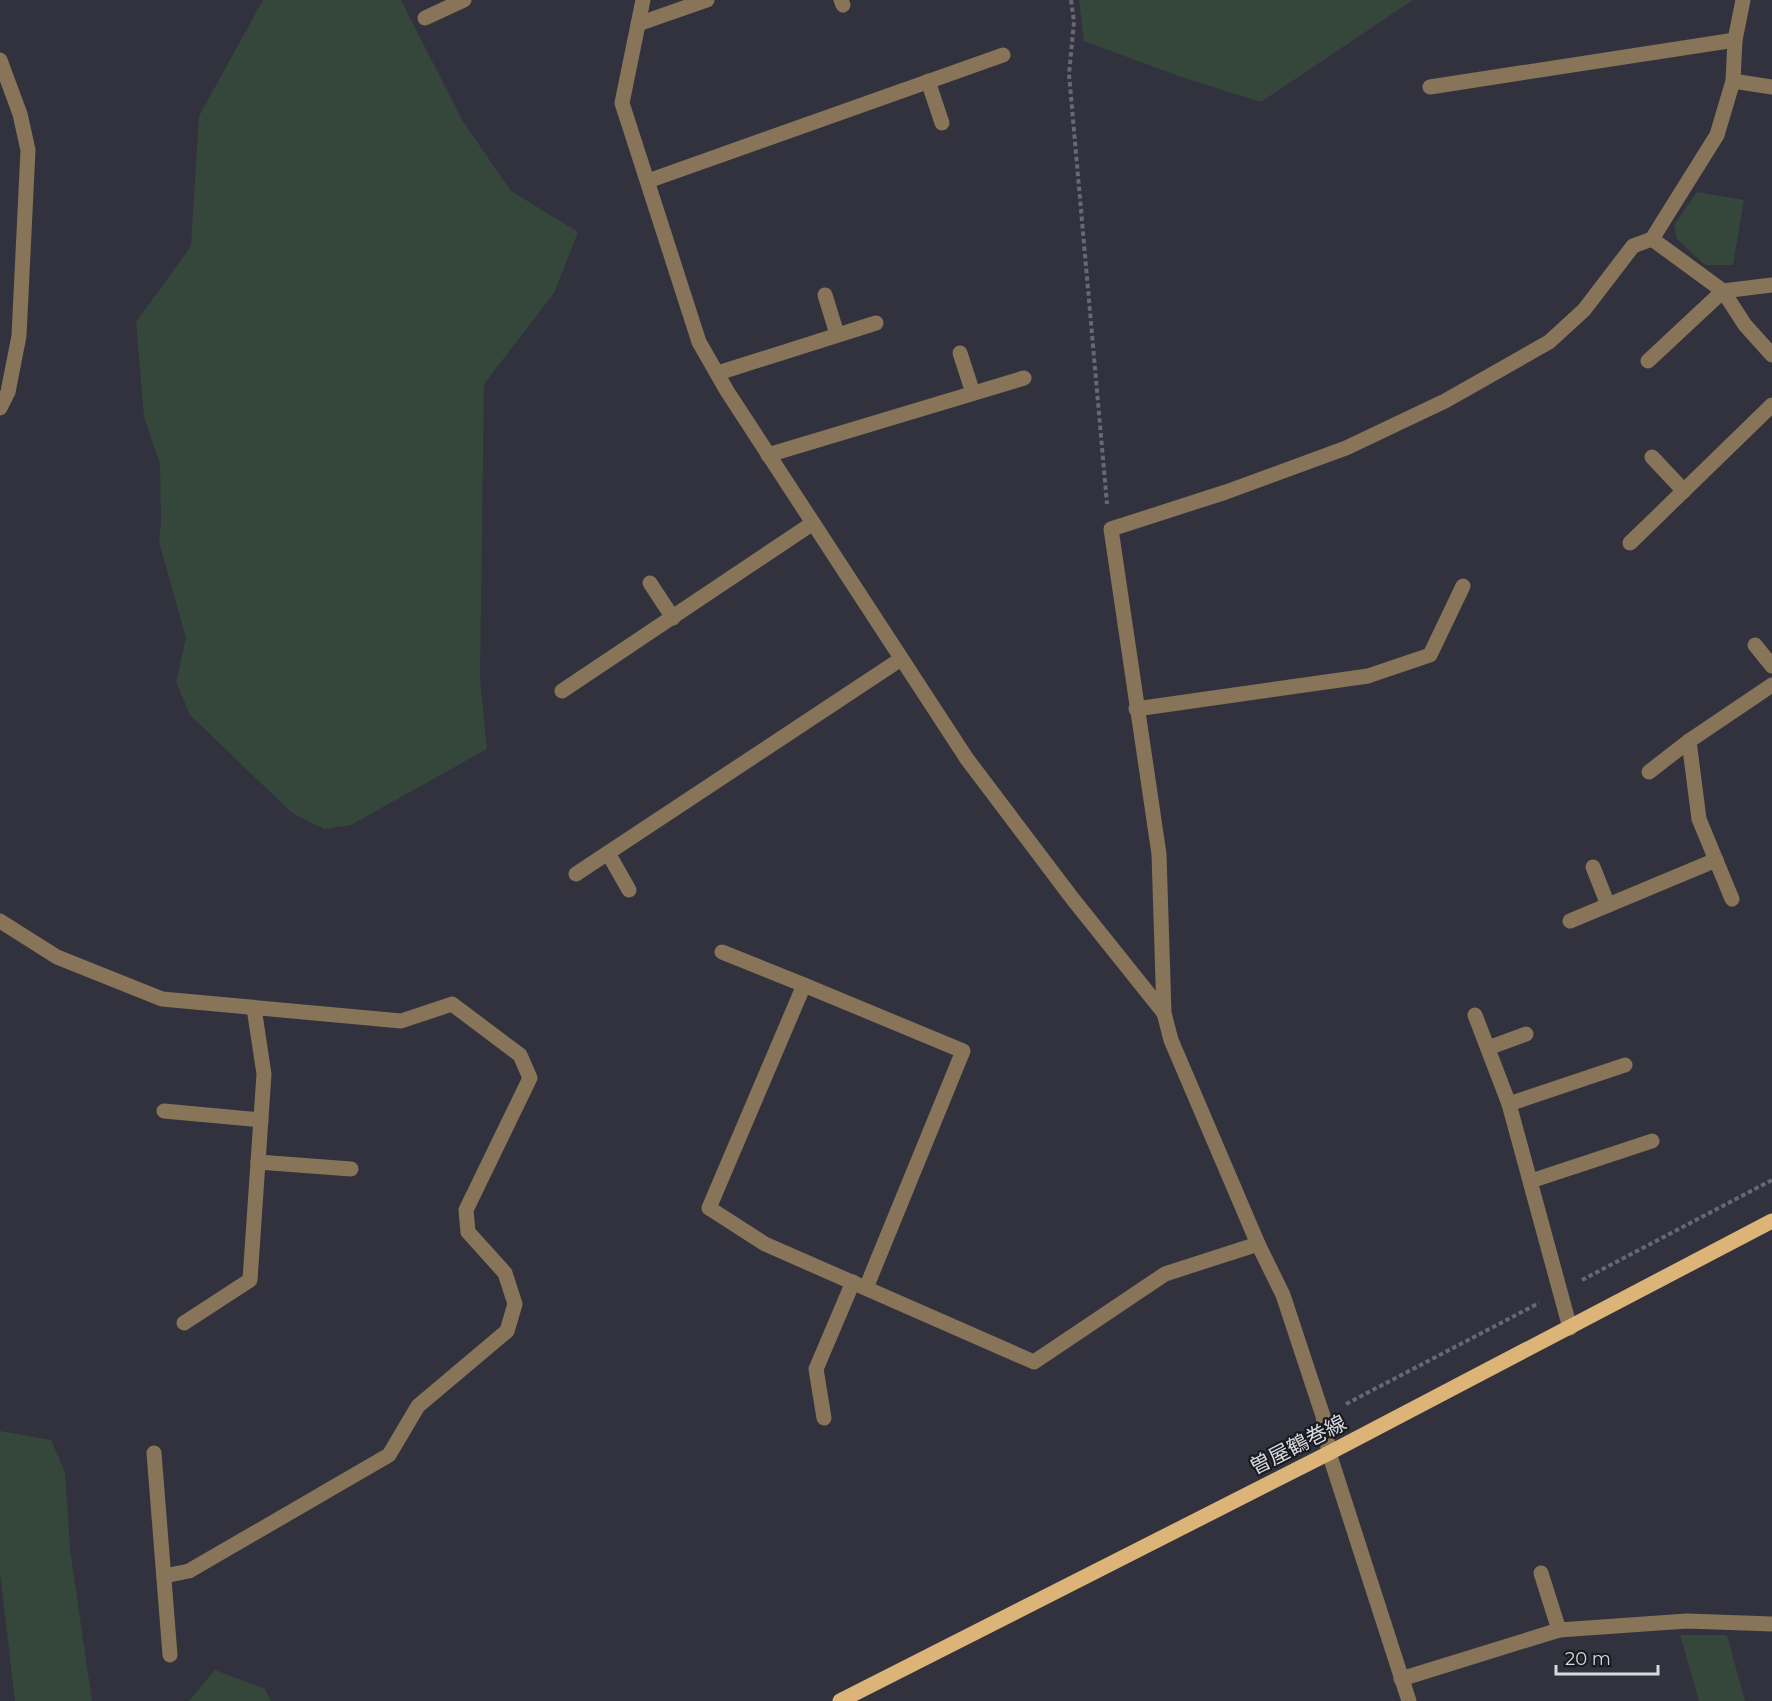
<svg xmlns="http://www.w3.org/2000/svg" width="1772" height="1701" viewBox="0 0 1772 1701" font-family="Montserrat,'Noto Sans JP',sans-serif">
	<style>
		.green { fill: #35463a }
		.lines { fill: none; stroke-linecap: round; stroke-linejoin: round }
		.path { stroke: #686872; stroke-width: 4; stroke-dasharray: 4.5 3; stroke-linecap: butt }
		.minor { stroke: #887458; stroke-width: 15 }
		.major { stroke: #ddb477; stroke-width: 15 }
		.labels { text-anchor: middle; stroke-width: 4.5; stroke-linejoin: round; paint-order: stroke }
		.street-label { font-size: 21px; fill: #d8d9e0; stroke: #1a1b20 }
	</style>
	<rect width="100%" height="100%" fill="#32323e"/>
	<g class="green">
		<polygon points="263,0 401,0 462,120 511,191 578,232 554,293 484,384 480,679 487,749 351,825 324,829 292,813 190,715 176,682 186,638 159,542 161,521 160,464 144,417 136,322 191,246 199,116"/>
		<polygon points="1079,0 1413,0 1261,102 1184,78 1084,41"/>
		<polygon points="1697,192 1744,200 1733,265 1705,265 1677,239 1674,225"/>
		<polygon points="0,1431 51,1440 65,1472 70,1549 92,1701 15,1701 0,1573"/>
		<polygon points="1680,1635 1727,1635 1745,1701 1699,1701"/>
		<polygon points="215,1670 265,1689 271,1701 189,1701"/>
	</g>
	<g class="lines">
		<g class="path">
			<polyline points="1071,0 1074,22 1069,74 1107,504"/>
			<polyline points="1582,1280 1772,1180"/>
			<polyline points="1346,1404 1539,1303"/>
		</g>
		<g class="minor">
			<polyline points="643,0 622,103 699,342 727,391 967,759 1072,898 1164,1013"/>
			<polyline points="841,0 843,5"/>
			<polyline points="425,18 464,0"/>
			<polyline points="638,24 707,0"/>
			<polyline points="0,60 20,114 28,150 19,336 8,392 0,408"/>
			<polyline points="928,81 942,123"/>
			<polyline points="1733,81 1772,87"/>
			<polyline points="1430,87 1735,40"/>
			<polyline points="648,181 1003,55"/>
			<polyline points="1652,239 1723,291 1745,325 1772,355"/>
			<polyline points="825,295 837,334"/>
			<polyline points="960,353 973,393"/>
			<polyline points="1648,361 1723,291 1772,285"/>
			<polyline points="718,373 876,323"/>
			<polyline points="768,455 1024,378"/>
			<polyline points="1652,457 1684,491"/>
			<polyline points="1630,543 1772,405"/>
			<polyline points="650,583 673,618"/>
			<polyline points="1755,645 1772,666"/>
			<polyline points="562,691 813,523"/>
			<polyline points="1136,709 1368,676 1430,655 1463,586"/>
			<polyline points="1649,772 1689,741"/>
			<polyline points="608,853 629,890"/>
			<polyline points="1593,867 1608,905"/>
			<polyline points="576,874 901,659"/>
			<polyline points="1732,899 1699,819 1689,741 1772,685"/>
			<polyline points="0,921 57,957 162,999 401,1021 452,1004 520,1055 530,1078 466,1210 468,1232 505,1273 515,1304 507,1331 418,1406 389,1455 189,1571 164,1576"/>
			<polyline points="1570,921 1716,860"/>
			<polyline points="722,952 804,985"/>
			<polyline points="1475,1015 1509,1104 1570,1328"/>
			<polyline points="1488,1048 1526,1034"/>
			<polyline points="1509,1104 1625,1065"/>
			<polyline points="164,1111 261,1120"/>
			<polyline points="258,1162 351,1169"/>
			<polyline points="1531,1181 1652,1141"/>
			<polyline points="866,1288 963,1051 804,985 709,1208 765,1244 1034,1362 1165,1274 1258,1244"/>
			<polyline points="184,1323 250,1280 264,1074 254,1008"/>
			<polyline points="824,1418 816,1369 853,1282"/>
			<polyline points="154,1453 170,1655"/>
			<polyline points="1541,1573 1559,1630"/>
			<polyline points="1401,1679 1559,1630 1687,1621 1772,1624"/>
			<polyline points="1409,1701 1329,1453 1323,1416 1283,1295 1258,1244 1171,1040 1164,1013 1159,854 1111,529 1226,492 1346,448 1445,401 1549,342 1584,310 1633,246 1652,239 1717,135 1733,81 1735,40 1743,0"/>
		</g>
		<polyline class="major" points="840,1701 1329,1453 1772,1221"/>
	</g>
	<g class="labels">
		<g class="street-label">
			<text transform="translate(1298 1445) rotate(-27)" y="7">曽屋鶴巻線</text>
		</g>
	</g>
	<path d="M1556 1665v9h102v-9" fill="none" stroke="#d8d9e0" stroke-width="3"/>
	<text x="1565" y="1665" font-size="18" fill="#d8d9e0" stroke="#1a1b20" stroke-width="4.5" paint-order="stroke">20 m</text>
</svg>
